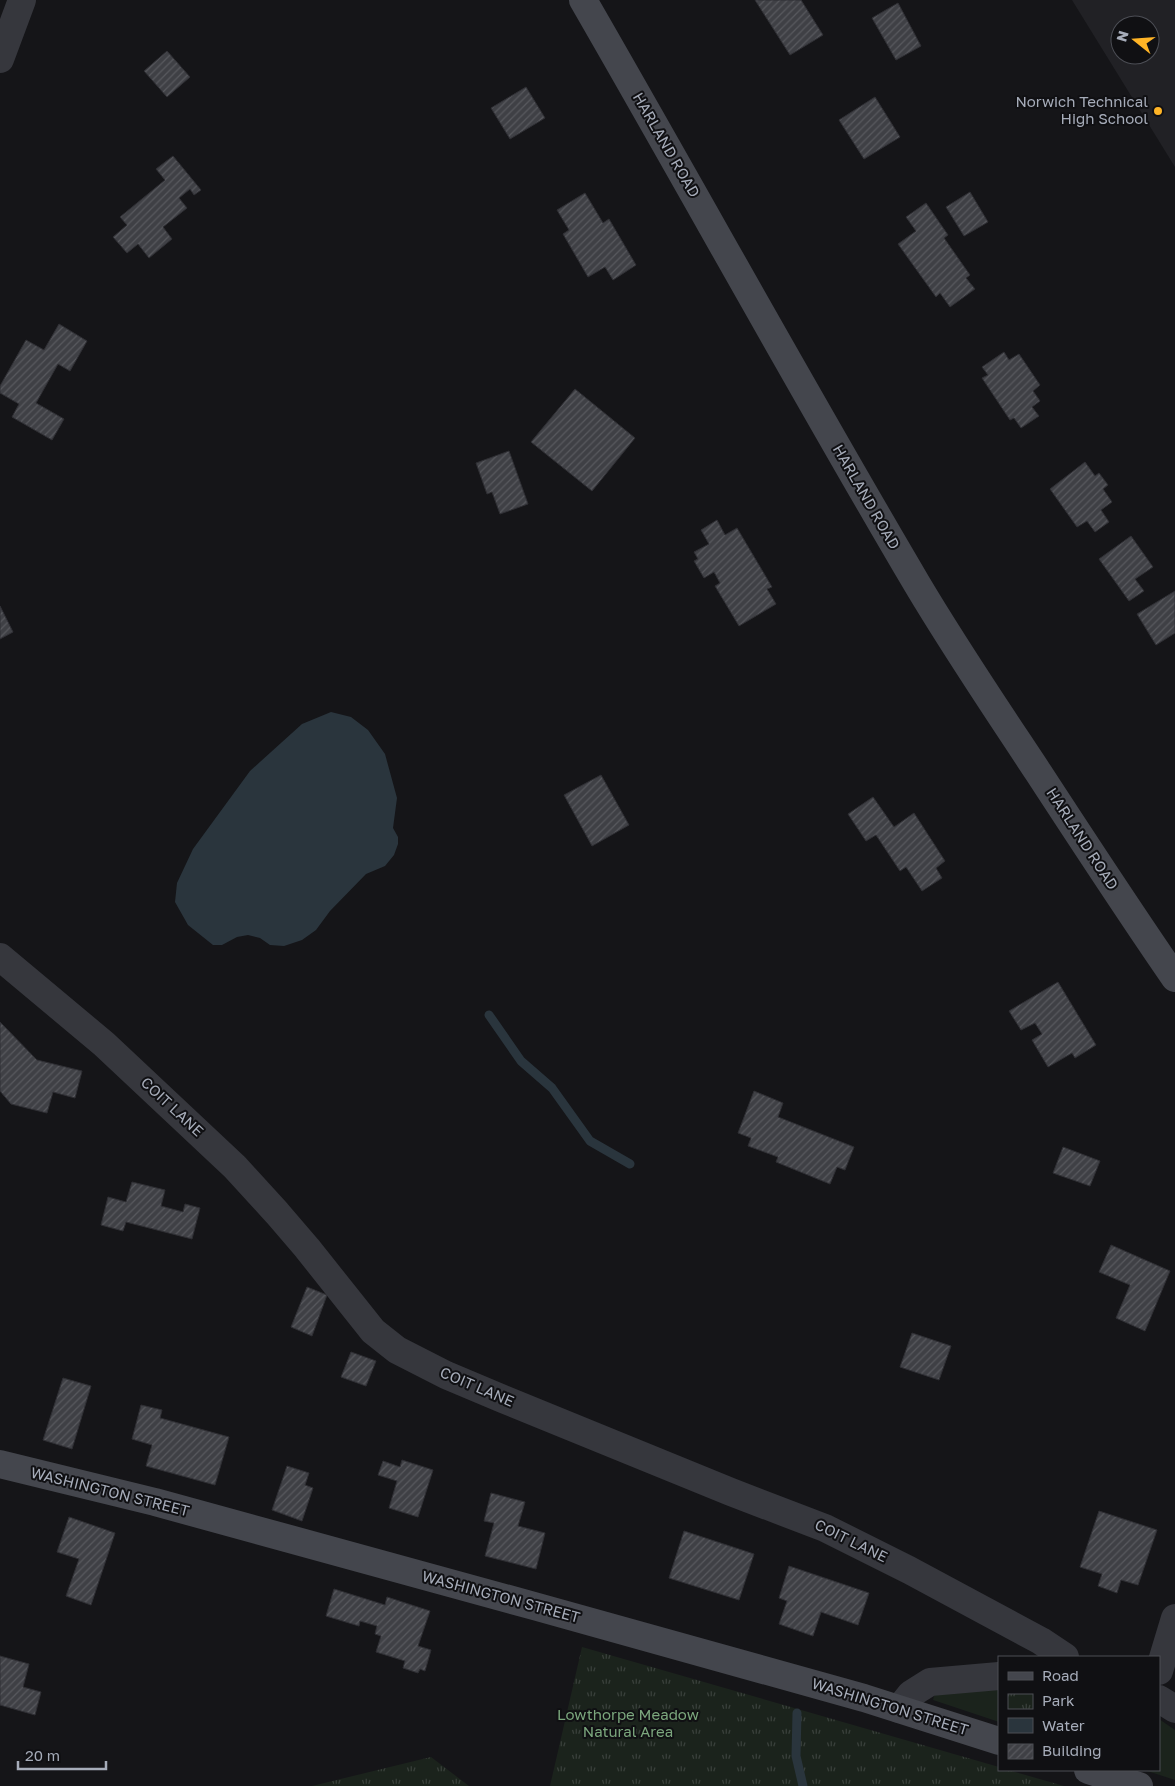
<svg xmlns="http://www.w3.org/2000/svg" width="1175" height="1786" viewBox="0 0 1175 1786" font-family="'Golos Text',sans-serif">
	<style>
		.built { fill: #212125; fill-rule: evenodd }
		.grass { fill: #1b231c }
		.park { fill: url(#park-tufts) }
		.water { fill: #2a353d }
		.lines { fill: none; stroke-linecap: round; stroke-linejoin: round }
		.stream { stroke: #2a353d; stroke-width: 9 }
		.building { fill: url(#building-hatch); stroke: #2f2f34 }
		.street { stroke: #36373d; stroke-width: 28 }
		.secondary { stroke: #44464d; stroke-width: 28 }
		.poi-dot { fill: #ffb426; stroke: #101013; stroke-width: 2 }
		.labels { text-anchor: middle; stroke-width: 4; stroke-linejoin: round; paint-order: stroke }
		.poi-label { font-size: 15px; fill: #a6acb9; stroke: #101013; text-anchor: end }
		.street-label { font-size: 15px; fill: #a6acb9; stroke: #101013 }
		.park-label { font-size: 15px; fill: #7ba67d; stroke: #101013 }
	</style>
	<defs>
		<pattern id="park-tufts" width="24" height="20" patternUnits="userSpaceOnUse" patternTransform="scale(1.25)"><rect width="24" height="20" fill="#1b231c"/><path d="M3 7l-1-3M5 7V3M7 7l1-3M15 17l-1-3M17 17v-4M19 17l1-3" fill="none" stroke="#39403b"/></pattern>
		<pattern id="building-hatch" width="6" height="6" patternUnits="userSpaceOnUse" patternTransform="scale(1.25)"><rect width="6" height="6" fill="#3f4045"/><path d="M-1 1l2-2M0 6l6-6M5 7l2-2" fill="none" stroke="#58595e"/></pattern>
	</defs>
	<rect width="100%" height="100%" fill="#151518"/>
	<path class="built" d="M1072 0H1175V167ZM1120 25H1150V55H1120Z"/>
	<g class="grass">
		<polygon points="999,1686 999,1722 933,1700 935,1692"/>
		<polygon points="1159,1719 1175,1730 1175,1780 1144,1770 1159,1770"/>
	</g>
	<g class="park">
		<polygon points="582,1647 999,1767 999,1770 1008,1770 1064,1786 550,1786"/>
		<polygon points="431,1757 469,1786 312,1786"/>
	</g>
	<polygon class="water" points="331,712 351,717 368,730 385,754 397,798 393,828 398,837 398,844 394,855 385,866 366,874 330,911 316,930 302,940 284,946 270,945 260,938 248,935 237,937 222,945 213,945 188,925 175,902 177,883 193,849 250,771 302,724"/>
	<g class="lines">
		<g class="stream">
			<polyline points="489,1015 521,1061 552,1088 590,1141 630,1164"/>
			<polyline points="797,1713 796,1756 803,1786"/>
		</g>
	</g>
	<g class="building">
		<polygon points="755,0 801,0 823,35 790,55"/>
		<polygon points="898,3 921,46 896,60 872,18"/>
		<polygon points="167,51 190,77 167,97 144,71"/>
		<polygon points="526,87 545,118 510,139 491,108"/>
		<polygon points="875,97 900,137 864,159 839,120"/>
		<polygon points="173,156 201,190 194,195 190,189 179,198 187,208 163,227 172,239 149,258 138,244 127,253 113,237 127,225 120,217 165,180 156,169"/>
		<polygon points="970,192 988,222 964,236 946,207"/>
		<polygon points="585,193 603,223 609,219 636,265 613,280 605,267 588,277 563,234 569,230 557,210"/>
		<polygon points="926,203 948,235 944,238 970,275 966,278 975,289 950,307 940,293 936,297 898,244 916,231 906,217"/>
		<polygon points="59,324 87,341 70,371 58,364 36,403 64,419 52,440 12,417 19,404 0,393 0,386 26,340 44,350"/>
		<polygon points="1004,352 1009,360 1019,354 1040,385 1033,391 1040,401 1032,407 1039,416 1021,428 1014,418 1010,420 982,378 988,375 982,367"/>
		<polygon points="575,389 635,438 592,491 531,442"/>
		<polygon points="509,451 528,504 500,514 492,492 487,494 476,463"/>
		<polygon points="1085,462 1095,476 1099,473 1108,485 1103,489 1112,502 1101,510 1109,522 1095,532 1087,521 1077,527 1050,489"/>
		<polygon points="717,520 725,535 737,528 772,587 767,589 776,604 739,626 715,586 720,583 714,572 704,578 694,561 698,559 694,552 709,544 701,530"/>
		<polygon points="1131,536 1153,567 1135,579 1144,591 1129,601 1099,559"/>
		<polygon points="1175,591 1175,633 1156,645 1137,614"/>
		<polygon points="0,606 13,632 0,639"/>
		<polygon points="601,775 629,825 592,846 564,795"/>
		<polygon points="873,797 894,827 914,813 945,861 936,868 942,878 922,891 906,867 900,871 876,835 866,841 848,814"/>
		<polygon points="1058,982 1096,1045 1075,1058 1072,1053 1048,1067 1032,1040 1042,1034 1035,1023 1021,1030 1009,1011"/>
		<polygon points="0,1022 37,1060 82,1071 75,1098 53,1092 47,1113 11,1104 0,1091"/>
		<polygon points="754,1091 783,1103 778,1117 854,1147 845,1170 837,1167 830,1184 776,1162 778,1157 748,1146 751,1138 738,1133"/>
		<polygon points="1063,1147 1100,1161 1090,1186 1053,1173"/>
		<polygon points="132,1182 165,1190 161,1206 183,1212 185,1204 200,1208 192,1239 126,1222 123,1231 101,1225 108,1197 126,1202"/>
		<polygon points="1111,1245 1170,1271 1145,1331 1116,1318 1130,1285 1099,1272"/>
		<polygon points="307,1287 327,1295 312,1336 291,1327"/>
		<polygon points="912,1333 951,1346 939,1380 900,1367"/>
		<polygon points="351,1352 376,1361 366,1386 341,1377"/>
		<polygon points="63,1378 91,1386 72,1449 43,1440"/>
		<polygon points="141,1405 162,1410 160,1418 229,1437 215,1485 146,1466 152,1445 132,1439"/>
		<polygon points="402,1460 433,1470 418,1517 389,1508 397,1481 378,1475 383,1461 400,1467"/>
		<polygon points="287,1466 309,1473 305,1485 313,1488 302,1521 272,1510"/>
		<polygon points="491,1493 525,1502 518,1526 545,1533 536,1569 485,1556 494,1523 484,1521"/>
		<polygon points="1099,1511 1157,1530 1138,1585 1121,1580 1117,1593 1098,1586 1102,1574 1080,1567"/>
		<polygon points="69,1517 115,1533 91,1605 66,1596 79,1559 57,1552"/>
		<polygon points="684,1531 754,1554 739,1600 669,1578"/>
		<polygon points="789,1566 869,1593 858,1625 821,1612 813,1636 779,1624 787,1601 779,1598"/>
		<polygon points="334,1589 385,1605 387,1597 430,1611 418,1646 431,1650 425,1671 420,1669 418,1673 403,1668 405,1661 376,1652 381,1636 375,1634 377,1626 360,1621 359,1626 326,1616"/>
		<polygon points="0,1656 29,1664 23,1687 41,1692 35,1715 0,1705"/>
	</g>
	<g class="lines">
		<g class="street">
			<polyline points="0,59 22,0"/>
			<polyline points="0,957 104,1044 235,1167 277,1213 307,1248 373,1331 397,1350 446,1375 503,1399 731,1492 825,1528 909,1570 1041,1641 1065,1657"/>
			<polyline points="1159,1671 1175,1618"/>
			<polyline points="1159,1699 1175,1709"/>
			<polyline points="899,1709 911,1694 930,1682 999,1676"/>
		</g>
		<g class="secondary">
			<path d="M583 0C695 194 803 391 917 584 955 648 997 710 1038 772 1083 841 1128 910 1175 978"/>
			<polyline points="0,1464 155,1502 534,1606 864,1698 999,1741"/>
			<polyline points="1088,1770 1139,1786"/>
		</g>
	</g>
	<circle class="poi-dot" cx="1158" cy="111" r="5"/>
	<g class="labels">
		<g class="poi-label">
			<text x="1148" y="107">Norwich Technical<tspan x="1148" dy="17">High School</tspan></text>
		</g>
		<g class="street-label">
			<text transform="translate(666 145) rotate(60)" y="5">HARLAND ROAD</text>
			<text transform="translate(866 497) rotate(60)" y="5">HARLAND ROAD</text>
			<text transform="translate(1082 839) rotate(57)" y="5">HARLAND ROAD</text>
			<text transform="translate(172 1107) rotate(43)" y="5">COIT LANE</text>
			<text transform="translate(477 1387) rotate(23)" y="5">COIT LANE</text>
			<text transform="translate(110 1492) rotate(14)" y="5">WASHINGTON STREET</text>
			<text transform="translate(851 1541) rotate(26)" y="5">COIT LANE</text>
			<text transform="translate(501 1597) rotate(15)" y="5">WASHINGTON STREET</text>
			<text transform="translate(890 1707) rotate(17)" y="5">WASHINGTON STREET</text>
		</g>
		<g class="park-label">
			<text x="628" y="1720">Lowthorpe Meadow<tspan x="628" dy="17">Natural Area</tspan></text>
		</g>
	</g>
	<rect x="998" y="1656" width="162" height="115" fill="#101013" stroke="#4c4e55"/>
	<rect x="1008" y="1672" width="25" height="8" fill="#44464d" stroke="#4c4e55"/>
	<text x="1042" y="1681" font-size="15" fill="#a6acb9">Road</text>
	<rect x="1008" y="1694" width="25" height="15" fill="url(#park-tufts)" stroke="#4c4e55"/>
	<text x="1042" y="1706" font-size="15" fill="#a6acb9">Park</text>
	<rect x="1008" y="1718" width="25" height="15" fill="#2a353d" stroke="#4c4e55"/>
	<text x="1042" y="1731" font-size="15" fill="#a6acb9">Water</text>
	<rect x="1008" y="1744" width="25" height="15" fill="url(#building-hatch)" stroke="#4c4e55"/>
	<text x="1042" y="1756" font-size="15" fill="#a6acb9">Building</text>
	<g transform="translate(1135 40) rotate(287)"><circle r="24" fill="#101013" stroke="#4c4e55"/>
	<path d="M0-4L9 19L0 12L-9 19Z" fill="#ffb426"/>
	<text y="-8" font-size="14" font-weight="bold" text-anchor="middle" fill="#a6acb9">N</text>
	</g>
	<path d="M18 1761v8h88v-8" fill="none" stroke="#a6acb9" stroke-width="2.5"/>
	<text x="25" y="1761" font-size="15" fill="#a6acb9" stroke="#101013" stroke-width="4" paint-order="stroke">20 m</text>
</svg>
